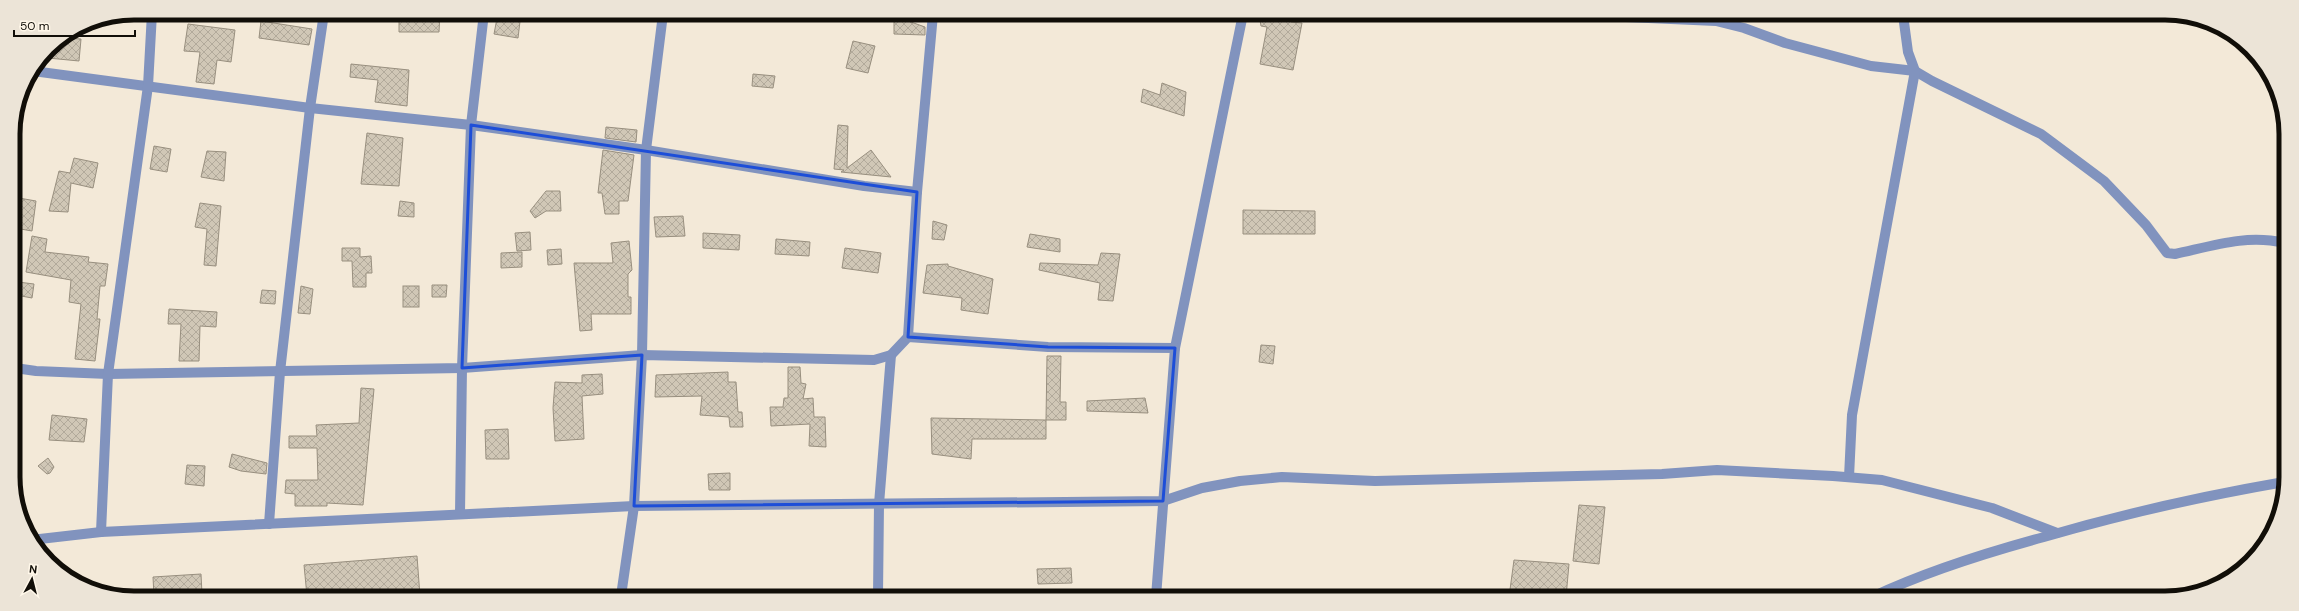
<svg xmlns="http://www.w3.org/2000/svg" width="2299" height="611" viewBox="0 0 2299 611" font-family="'DM Sans',sans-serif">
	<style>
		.building { fill: url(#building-cross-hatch); stroke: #988f7f }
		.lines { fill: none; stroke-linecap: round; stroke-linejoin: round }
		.minor { stroke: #8193be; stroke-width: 10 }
		.marked { fill: none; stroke: #1d4ed8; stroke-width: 3; stroke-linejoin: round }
		.rim { fill: none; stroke: #110e08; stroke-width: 5 }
	</style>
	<defs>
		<pattern id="building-cross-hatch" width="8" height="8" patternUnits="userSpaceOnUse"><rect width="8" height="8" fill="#d0c7b6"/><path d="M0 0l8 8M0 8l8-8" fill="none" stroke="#b2aa9b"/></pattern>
	</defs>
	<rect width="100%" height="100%" fill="#f3e9d8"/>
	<g class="building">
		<polygon points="399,13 440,13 439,32 399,32"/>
		<polygon points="498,13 521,13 518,38 494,34"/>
		<polygon points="1259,14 1292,14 1291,22 1302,23 1293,70 1260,64 1267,27 1261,26"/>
		<polygon points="894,16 925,27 925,35 894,34"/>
		<polygon points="261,21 312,29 309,45 259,38"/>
		<polygon points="188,24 235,30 231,62 217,60 214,84 196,82 200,52 184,51"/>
		<polygon points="65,38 81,39 79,61 48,58 49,48"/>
		<polygon points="853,41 875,46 868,73 846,68"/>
		<polygon points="351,64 409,70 407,106 375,102 378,80 350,77"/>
		<polygon points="753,74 775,76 773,88 752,86"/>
		<polygon points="1162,83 1186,92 1184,116 1141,102 1143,89 1160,95"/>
		<polygon points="838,125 848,126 847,168 871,150 891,177 841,172 844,170 834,169"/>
		<polygon points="606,127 637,130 636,142 605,138"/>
		<polygon points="367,133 403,138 399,186 361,184"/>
		<polygon points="154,146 171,149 167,172 150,169"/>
		<polygon points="603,150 634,155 628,201 619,201 619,214 605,214 602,193 598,193"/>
		<polygon points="207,151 226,152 224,181 201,177"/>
		<polygon points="74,158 98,163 93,188 71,183 68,212 49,211 59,171 70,173"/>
		<polygon points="546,191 560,191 561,211 546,211 535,218 530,211"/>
		<polygon points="19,198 36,201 32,231 15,228"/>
		<polygon points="400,201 414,203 414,217 398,216"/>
		<polygon points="200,203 221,206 216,266 204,265 207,229 195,227"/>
		<polygon points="1243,210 1315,211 1315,234 1243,234"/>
		<polygon points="683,216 685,236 656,237 654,217"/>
		<polygon points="933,221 947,225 944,240 932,239"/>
		<polygon points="530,232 531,250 517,251 515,233"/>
		<polygon points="703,233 740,235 739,250 703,248"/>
		<polygon points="1030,234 1060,239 1060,252 1027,247"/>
		<polygon points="32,236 47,239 45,252 89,257 88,262 108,264 105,286 100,286 97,319 100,319 95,361 75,359 81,304 69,302 71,280 26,272"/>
		<polygon points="776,239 810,242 809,256 775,254"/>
		<polygon points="629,241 632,270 628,274 628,297 631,297 631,314 591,314 592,330 580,331 574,263 613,263 611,243"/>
		<polygon points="342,248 360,248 360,257 371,256 372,273 366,273 366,287 353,287 352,261 342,261"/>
		<polygon points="845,248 881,253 878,273 842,268"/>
		<polygon points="561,249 562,264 548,265 547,250"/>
		<polygon points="522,252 522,267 501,268 501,253"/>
		<polygon points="1101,253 1120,254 1113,301 1098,300 1100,283 1039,270 1040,263 1098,265"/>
		<polygon points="948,264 948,266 993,279 988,314 961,310 962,298 923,293 927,265"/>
		<polygon points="18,282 34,284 32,298 16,295"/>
		<polygon points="432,285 447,285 446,297 432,297"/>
		<polygon points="301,286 313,289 310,314 298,313"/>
		<rect x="403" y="286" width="16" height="21"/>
		<polygon points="262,290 276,291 275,304 260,303"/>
		<polygon points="169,309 217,312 216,327 200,326 199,361 179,361 181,324 168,324"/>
		<polygon points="1261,345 1275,346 1273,364 1259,362"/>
		<polygon points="1047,356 1061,356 1060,402 1066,402 1066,420 1046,420"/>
		<polygon points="788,367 800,367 801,383 806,384 803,399 813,398 814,417 825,417 826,447 809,446 810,424 771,426 770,407 783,407 784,398 788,398"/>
		<polygon points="728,372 728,382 736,382 738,412 742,412 743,427 730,427 729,417 700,415 702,396 655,397 656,375"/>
		<polygon points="602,374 603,394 582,396 584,439 555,441 553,408 555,382 582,383 582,375"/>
		<polygon points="361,388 374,389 363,505 327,503 327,506 295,506 295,494 285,493 286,480 318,480 317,448 289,448 289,436 317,436 316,425 359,423"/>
		<polygon points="1145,398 1148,413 1087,411 1087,401"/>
		<polygon points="52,415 87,419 84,442 49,440"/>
		<polygon points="931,418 1046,420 1046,439 972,439 971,459 932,454"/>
		<polygon points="508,429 509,459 486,459 485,430"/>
		<polygon points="232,454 267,463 266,474 241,471 229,467"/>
		<polygon points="48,458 54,467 50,473 47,474 38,466"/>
		<polygon points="187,465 205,466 204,486 185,484"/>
		<polygon points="730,473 730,490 709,490 708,474"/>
		<polygon points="1579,505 1605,507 1599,564 1573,561"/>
		<polygon points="417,556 420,596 307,596 304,565"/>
		<polygon points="1514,560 1569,564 1566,597 1523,594 1523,597 1509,597"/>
		<polygon points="1071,568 1072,583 1038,584 1037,569"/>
		<polygon points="201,574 202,594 154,596 153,577"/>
	</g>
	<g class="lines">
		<g class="minor">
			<path d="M1581 15 1716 21 1744 28 1785 43 1871 66 1915 71 1932 81 2041 134 2104 181 2146 225 2167 253 2175 254C2212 246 2247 234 2284 243"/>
			<polyline points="33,71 310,108 471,125 646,150 864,186 917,192"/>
			<polyline points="908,337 917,192 933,14"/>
			<polyline points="1175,348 1243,14"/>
			<polyline points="15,368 36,371 108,374 462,368 642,355 874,360 891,355 908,337 1048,347 1175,348 1156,597"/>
			<polyline points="1849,477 1852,415 1915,71 1908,52 1903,15"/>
			<polyline points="460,514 462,368 471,125 484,13"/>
			<polyline points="269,524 280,372 310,108 324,13"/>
			<polyline points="101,532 108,374 148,86 152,13"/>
			<polyline points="31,540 101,532 634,506 1163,501 1202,488 1240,481 1282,477 1375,481 1662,474 1717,470 1833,476 1882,480 1992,508 2057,533"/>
			<polyline points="621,596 634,506 642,355 646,150 663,14"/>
			<polyline points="878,596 879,504 891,355"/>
			<path d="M1872 597C1927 571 1985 553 2044 537 2123 514 2203 496 2284 482"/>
		</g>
	</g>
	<path class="marked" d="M471 125 917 192 908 337 1048 347 1175 348 1163 501 634 506 642 355 462 368Z"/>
	<path d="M0 0H2299V611H0ZM134 20H2165A114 114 0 0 1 2279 134V477A114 114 0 0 1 2165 591H134A114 114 0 0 1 20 477V134A114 114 0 0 1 134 20Z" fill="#ece4d7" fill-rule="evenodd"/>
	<path class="rim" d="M134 20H2165A114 114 0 0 1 2279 134V477A114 114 0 0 1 2165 591H134A114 114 0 0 1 20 477V134A114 114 0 0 1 134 20Z"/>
	<g transform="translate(32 579) rotate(7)" stroke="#fff7e9" stroke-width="3" paint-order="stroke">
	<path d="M0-3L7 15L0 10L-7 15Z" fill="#110e08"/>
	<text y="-6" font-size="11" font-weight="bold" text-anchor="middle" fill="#110e08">N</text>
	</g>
	<path d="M14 30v6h121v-6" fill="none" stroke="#110e08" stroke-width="2"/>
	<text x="20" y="30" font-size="12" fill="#110e08" stroke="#fff7e9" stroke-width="3" paint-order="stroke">50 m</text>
</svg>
